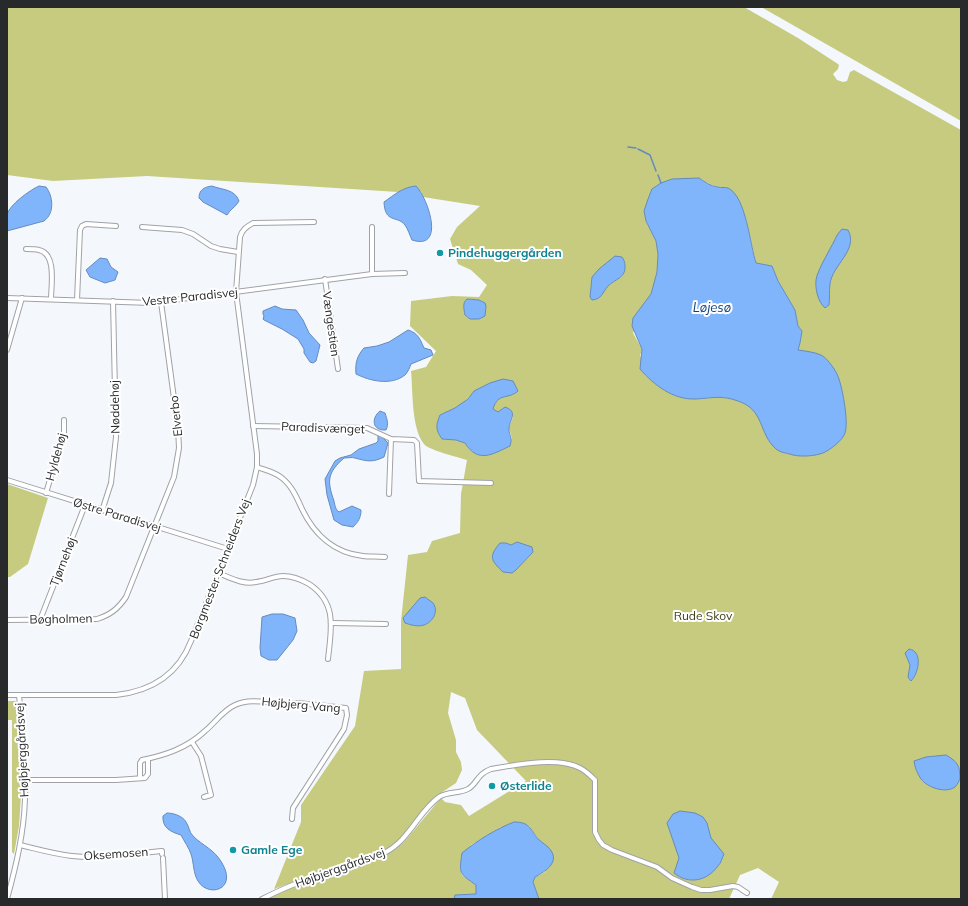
<svg xmlns="http://www.w3.org/2000/svg" width="968" height="906" viewBox="0 0 968 906" font-family="Mulish,sans-serif">
	<style>
		.green { fill: #c6cb80; fill-rule: evenodd }
		.water { fill: #80b5fc; stroke: #658bbd }
		.lines { fill: none; stroke-linecap: round; stroke-linejoin: round }
		.stream { stroke: #658bbd; stroke-width: 1.5 }
		.minor-casing { stroke: #9fa3a7; stroke-width: 6 }
		.minor { stroke: #fff; stroke-width: 4 }
		.culture-dot { fill: #0f9aa8; stroke: #fff; stroke-width: 1.5 }
		.labels { text-anchor: middle; stroke-width: 4; stroke-linejoin: round; paint-order: stroke }
		.culture-label { font-size: 12px; font-weight: bold; fill: #0d838f; stroke: #fff; text-anchor: start }
		.street-label { font-size: 12px; fill: #27292b; stroke: #fff }
		.park-label { font-size: 12px; fill: #3f411a; stroke: #fff }
		.water-label { font-size: 13px; font-style: italic; fill: #0e417f; stroke: #fff }
	</style>
	<rect width="100%" height="100%" fill="#f4f8fd"/>
	<g class="green">
		<path d="M7 7H744L798 38 838 64 839 65 838 69 833 74 837 80 843 82 847 81 850 72 854 70 961 130V899H771L779 882 758 868 740 875 729 899H539L533 882 535 877 545 872 549 848 539 840 529 826 501 827 471 845 460 868 462 875 476 885V894L455 895 454 899H266L299 885 348 871 396 849 404 842 441 798 445 802 461 805 469 816 526 781 477 730 465 698 451 692 448 713 456 740V752L461 762 462 770 456 783 438 795 428 804 401 838 393 846 384 851 349 865 298 880 274 889 301 822V805L355 726 364 671 401 669V621L408 555 427 552 432 541 460 533 461 494 467 460C458 457 428 450 424 444 411 428 413 390 411 371L426 367 436 351 410 326 411 301 452 296 479 297 487 285 471 270 458 264 450 239 457 227 480 206 423 197 421 191 403 190 398 192 147 176 53 181 7 175ZM699 178C708 184 715 187 727 188L746 219 756 263 772 266 778 281 795 310 798 326 802 331 800 343 797 351 837 374 842 393 790 454C764 451 768 424 754 410 738 394 715 397 695 399L640 356 642 349 633 333 651 294 657 272 658 254 656 241 646 221ZM837 235 843 258C838 265 831 274 830 283 829 291 830 298 829 305L825 308 831 248ZM624 261 625 270 622 276 590 297 592 277ZM467 299 479 300 485 303 479 319H470L465 315ZM474 391 514 394C504 397 496 397 493 409L497 412 513 417 509 428 512 439C495 449 479 467 465 443L456 440 442 439 440 415C454 409 465 404 474 391ZM511 545 533 552 516 570Z"/>
		<polygon points="761,7 961,7 961,121"/>
		<polygon points="7,484 48,498 28,564 10,577 7,577"/>
		<polygon points="7,701 16,701 22,780 19,826 14,854 12,852 12,720 7,720"/>
	</g>
	<g class="water">
		<path d="M699 178C705 182 710 186 718 187 721 188 725 187 728 188 746 196 750 245 756 263L772 266 778 281 795 310 798 326 802 331 800 343 798 350C805 351 814 352 821 355 827 358 834 368 837 374 842 384 849 422 845 433 843 440 830 450 823 453 815 456 802 457 793 455 787 453 781 453 776 449 758 433 765 410 738 401 722 395 712 398 696 399 673 400 654 385 640 369L642 349 632 326 633 318 651 294 657 272 658 254 656 241 646 221 644 211 648 199 652 189 661 183 672 179Z"/>
		<path d="M39 186 46 187C53 196 55 213 44 221L7 231C7 226 6 220 7 215 9 205 30 190 39 186Z"/>
		<path d="M212 186C222 190 235 189 239 201 236 207 230 209 227 215L203 202 199 198C199 190 204 187 212 186Z"/>
		<path d="M416 186C428 198 446 251 412 240 410 236 408 229 405 225 397 215 385 224 384 202 394 195 403 187 416 186Z"/>
		<path d="M842 229 848 230C859 250 832 265 830 284 829 291 830 298 829 305L825 308C818 302 815 289 816 280 817 270 833 245 837 235Z"/>
		<path d="M615 256 622 257C624 260 625 262 625 266 626 278 615 279 608 286 602 293 602 299 592 300L590 297 592 277 599 269Z"/>
		<polygon points="100,258 107,259 111,267 118,272 115,280 105,283 90,277 86,270"/>
		<path d="M467 299 479 300 485 303 486 306 485 316 479 319H470L465 315C464 309 462 303 467 299Z"/>
		<polygon points="275,306 282,309 296,310 303,320 309,333 320,345 316,361 313,363 310,362 304,353 304,349 298,339 282,329 264,320 263,319 264,316 263,314 263,311"/>
		<path d="M408 330C418 333 420 339 424 348L431 350 433 355 411 364C410 367 408 372 405 375 391 386 370 381 356 374 355 363 357 356 364 348L377 346 389 342Z"/>
		<path d="M503 379 513 381 518 391C508 400 498 392 493 409L498 412 505 407C519 412 509 420 509 429 509 437 513 436 510 446 493 454 478 464 465 443L456 440 442 439C435 429 436 425 440 415L455 408 468 399 474 391 490 383Z"/>
		<path d="M380 411 385 413C387 419 389 424 386 430 372 431 371 418 380 411Z"/>
		<path d="M378 435 383 438 388 443 384 457C372 463 366 461 355 458 352 457 348 458 344 458 327 473 327 481 334 501 335 505 335 509 339 512L352 506 361 510C361 518 358 522 353 527L342 525 334 520 327 495 325 479 335 461 340 458 351 455 359 449 376 443 378 441Z"/>
		<path d="M517 542 532 547 533 552 516 570 512 573 503 572C490 560 489 556 500 543H506L511 545Z"/>
		<path d="M425 597C427 599 431 601 433 603 439 611 433 622 424 625 418 627 411 625 405 623L403 618 420 598Z"/>
		<polygon points="272,614 283,614 295,618 297,631 293,640 277,660 269,660 261,656 260,648 262,617"/>
		<path d="M909 649C923 651 919 673 911 681L908 677 910 665 905 653Z"/>
		<path d="M946 755C958 762 960 766 960 779 959 781 957 785 955 787 945 794 927 787 921 779 917 773 915 768 914 761L926 757Z"/>
		<path d="M680 811 695 813 703 817 707 823 711 838 724 854C722 858 721 863 718 866 707 881 689 885 674 873L679 858 667 823 673 814Z"/>
		<path d="M167 813C173 813 183 816 186 822 189 826 189 832 193 836 203 846 214 849 222 863 238 890 208 898 198 881 193 873 194 863 191 854 189 848 184 841 181 835 171 832 162 828 163 816Z"/>
		<path d="M514 822C530 822 530 829 538 839 541 842 545 844 548 847 562 861 546 871 535 877L533 882 539 899H454L455 895 476 894V885C459 873 459 874 462 853 478 840 496 829 514 822Z"/>
	</g>
	<g class="lines">
		<g class="stream">
			<polyline points="628,147 636,148"/>
			<polyline points="638,149 650,155 656,171"/>
			<polyline points="658,175 661,183"/>
		</g>
		<g class="minor-casing">
			<g id="minor">
				<polyline points="142,227 182,230 193,234 211,246 220,249 238,252"/>
				<polyline points="372,227 372,274"/>
				<path d="M26 249C30 249 35 249 39 250 57 254 51 286 51 299"/>
				<polyline points="325,279 338,369"/>
				<polyline points="7,298 151,303 372,274 405,273"/>
				<polyline points="77,300 80,230 82,226 86,224 116,226"/>
				<polyline points="7,350 22,298"/>
				<polyline points="253,426 367,428 391,439 414,440 417,443 419,481 491,483"/>
				<path d="M257 467C265 470 275 472 282 478 292 486 297 498 302 509 314 534 334 553 363 556 370 557 377 556 385 557"/>
				<polyline points="7,480 228,549"/>
				<polyline points="46,493 64,433 64,420"/>
				<polyline points="389,494 391,439"/>
				<polyline points="102,511 111,483 116,437 113,301"/>
				<path d="M218 573C231 578 243 585 256 582 266 581 274 576 283 576 292 576 302 580 309 584 338 603 331 630 328 659"/>
				<path d="M7 620 97 619C110 615 118 609 126 597L174 477 179 448 178 428 161 302"/>
				<polyline points="40,620 85,505"/>
				<polyline points="332,623 386,624"/>
				<path d="M7 695H116C152 691 178 675 191 641L253 485 257 467V454L236 292 240 237C242 230 246 227 253 223L314 222"/>
				<polyline points="192,742 201,756 211,795 204,797"/>
				<path d="M140 778V763L142 760C166 755 187 748 205 731 215 723 222 711 235 705 256 696 276 707 298 703L346 708 347 715 344 729 293 808 292 819"/>
				<polyline points="26,780 116,780 145,778 148,774 148,759"/>
				<path d="M20 845C37 849 54 854 72 856 102 859 132 854 162 851V854"/>
				<polyline points="163,858 165,899"/>
				<path d="M7 899C16 866 24 833 25 799 27 764 22 729 19 695"/>
				<path d="M262 899C274 893 288 886 301 882 329 872 358 867 384 853 409 841 418 812 439 797 448 791 459 794 468 789 477 784 477 774 491 769 515 765 557 756 580 768 586 771 590 775 595 780V832L599 840 603 845 612 850 657 867 672 878 692 887 701 890H710L733 886 738 887 747 893"/>
			</g>
		</g>
		<use href="#minor" class="minor"/>
	</g>
	<g class="culture-dot">
		<circle cx="440" cy="253" r="4"/>
		<circle cx="492" cy="786" r="4"/>
		<circle cx="233" cy="850" r="4"/>
	</g>
	<g class="labels">
		<g class="culture-label">
			<text x="448" y="257">Pindehuggergården</text>
			<text x="500" y="790">Østerlide</text>
			<text x="241" y="854">Gamle Ege</text>
		</g>
		<g class="street-label">
			<text transform="translate(190 297) rotate(-6)" y="4">Vestre Paradisvej</text>
			<text transform="translate(331 324) rotate(82)" y="4">Vængestien</text>
			<text transform="translate(115 407) rotate(-91)" y="4">Nøddehøj</text>
			<text transform="translate(176 416) rotate(-96)" y="4">Elverbo</text>
			<text transform="translate(323 428) rotate(2)" y="4">Paradisvænget</text>
			<text transform="translate(56 457) rotate(-75)" y="4">Hyldehøj</text>
			<text transform="translate(117 515) rotate(17)" y="4">Østre Paradisvej</text>
			<text transform="translate(63 562) rotate(-69)" y="4">Tjørnehøj</text>
			<text transform="translate(220 569) rotate(-69)" y="4">Borgmester Schneiders Vej</text>
			<text transform="translate(61 619) rotate(-1)" y="4">Bøgholmen</text>
			<text transform="translate(301 705) rotate(5)" y="4">Højbjerg Vang</text>
			<text transform="translate(22 750) rotate(-93)" y="4">Højbjerggårdsvej</text>
			<text transform="translate(116 854) rotate(-4)" y="4">Oksemosen</text>
			<text transform="translate(340 868) rotate(-20)" y="4">Højbjerggårdsvej</text>
		</g>
		<g class="park-label">
			<text x="703" y="620">Rude Skov</text>
		</g>
		<g class="water-label">
			<text x="712" y="312">Løjesø</text>
		</g>
	</g>
	<rect width="968" height="906" fill="none" stroke="#27292b" stroke-width="16"/>
</svg>
